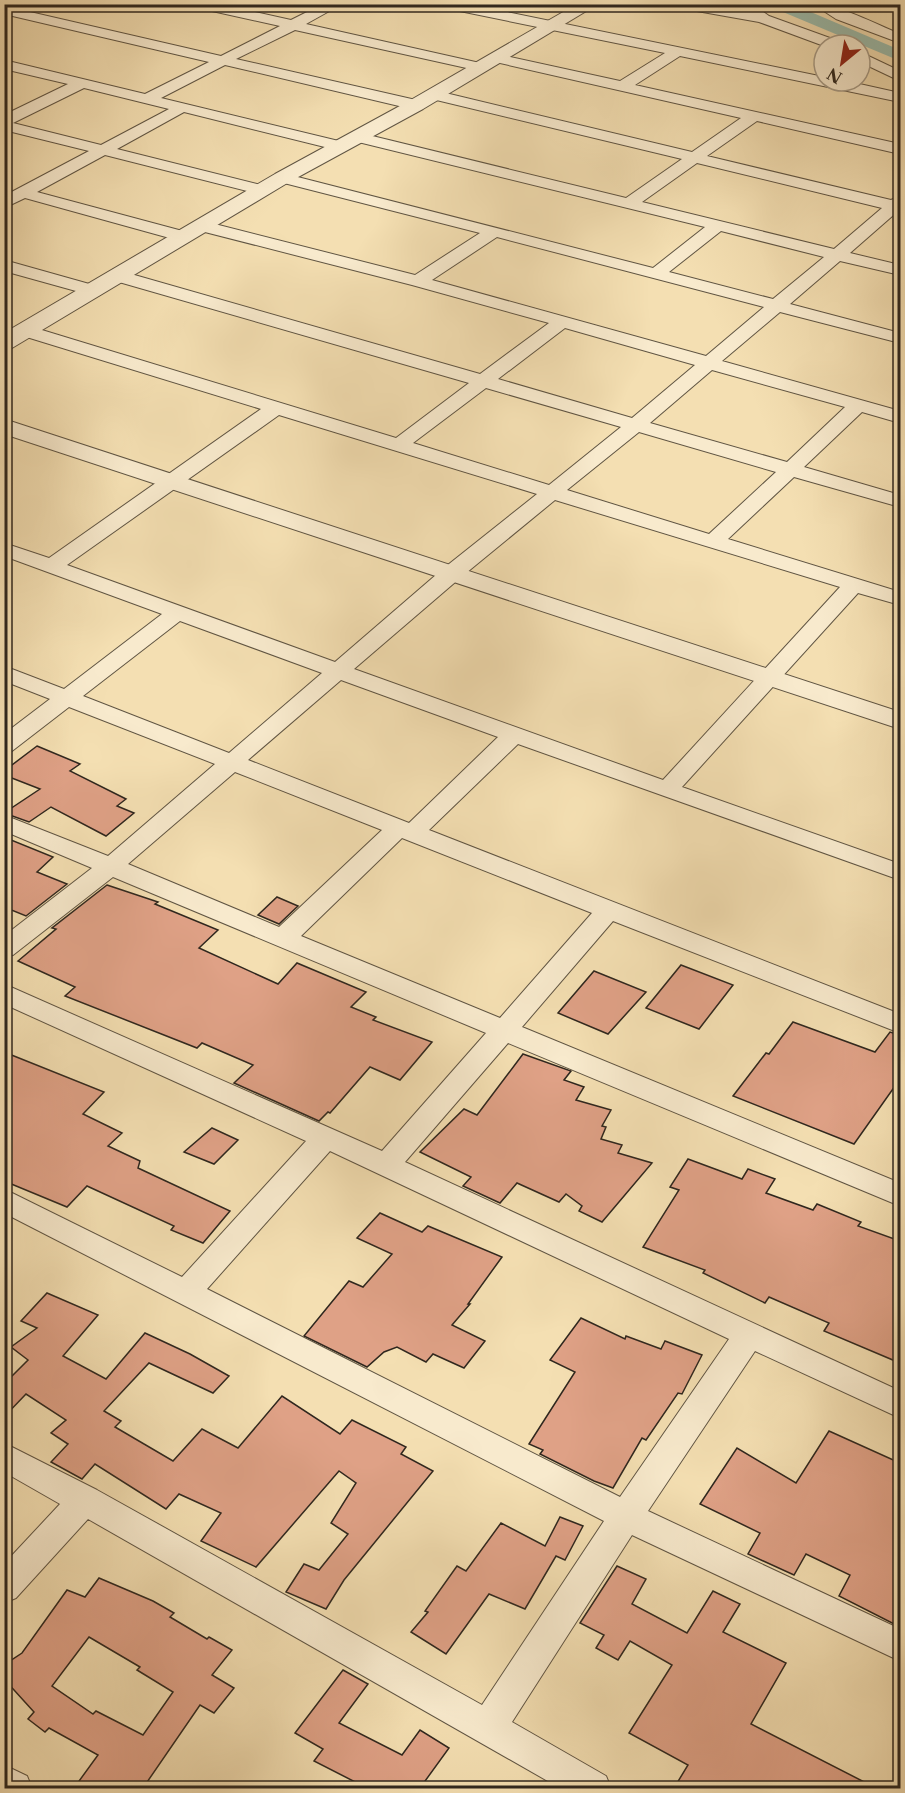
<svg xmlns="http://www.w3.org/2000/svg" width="905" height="1793" viewBox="0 0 905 1793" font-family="'Libre Caslon Text',serif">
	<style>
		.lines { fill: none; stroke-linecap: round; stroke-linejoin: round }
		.canal { fill: #9cbdad; fill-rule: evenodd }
		.building { fill: #dfa186; stroke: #2f271e; stroke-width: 1.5; fill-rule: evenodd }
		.minor-casing { stroke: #605543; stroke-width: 2 }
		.tertiary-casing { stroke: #605543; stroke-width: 2 }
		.minor { fill: #f8eacd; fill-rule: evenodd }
		.tertiary { fill: #f8eacd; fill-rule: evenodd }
	</style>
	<rect width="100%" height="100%" fill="#f4dfb2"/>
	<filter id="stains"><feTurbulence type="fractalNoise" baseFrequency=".00333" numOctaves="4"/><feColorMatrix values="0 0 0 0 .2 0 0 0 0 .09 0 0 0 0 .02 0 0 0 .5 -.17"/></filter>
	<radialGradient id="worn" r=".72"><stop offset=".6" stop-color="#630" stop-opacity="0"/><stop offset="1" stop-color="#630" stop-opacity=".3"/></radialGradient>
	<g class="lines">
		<polygon class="canal" points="769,4 792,4 900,50 900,61 771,7"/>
	</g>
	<g class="building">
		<polygon points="37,746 80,764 70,771 126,799 117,806 134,813 106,836 51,807 29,822 4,813 40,789 4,775 4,771"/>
		<polygon points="4,834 10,836 6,838 53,857 37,872 67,884 26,916 4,907"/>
		<polygon points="107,885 158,902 155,904 218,930 199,948 278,984 297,963 366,992 351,1007 376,1017 373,1020 432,1042 400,1080 370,1067 330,1113 328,1112 319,1121 234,1083 253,1065 202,1043 197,1048 65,996 75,987 18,961 56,929 52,928"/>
		<polygon points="277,897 298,906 279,924 258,915"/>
		<polygon points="681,965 733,985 699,1029 646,1008"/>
		<polygon points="594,971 646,992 608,1034 558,1013"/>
		<polygon points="793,1022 875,1052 890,1032 900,1035 900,1079 854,1144 733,1096 766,1053 769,1054"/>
		<polygon points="4,1052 104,1092 83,1114 122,1133 108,1146 140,1161 138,1168 230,1211 203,1243 171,1230 174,1226 87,1186 67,1207 4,1181"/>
		<polygon points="523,1054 571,1071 564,1080 584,1087 576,1100 611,1110 602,1126 606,1127 601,1139 622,1145 618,1153 652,1163 602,1222 579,1211 582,1206 566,1194 559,1202 517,1183 500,1203 463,1186 471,1177 420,1152 464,1109 477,1115"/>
		<polygon points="212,1128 238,1140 214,1164 184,1152"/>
		<polygon points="688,1159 742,1179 748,1169 775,1179 766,1193 813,1210 817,1204 861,1222 858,1226 900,1241 900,1363 824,1331 829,1323 769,1297 765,1303 703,1273 705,1270 643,1247 679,1190 670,1187"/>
		<polygon points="380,1213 422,1232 428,1226 502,1257 468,1304 470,1304 452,1325 485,1341 464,1368 433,1354 426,1362 397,1347 384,1352 367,1367 304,1336 349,1281 363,1287 392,1254 357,1238"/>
		<polygon points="47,1293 98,1315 63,1356 106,1379 145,1333 190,1354 229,1376 213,1393 149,1363 104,1411 121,1421 115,1427 173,1461 202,1429 238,1448 282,1396 340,1434 352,1420 406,1447 401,1454 433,1471 344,1580 326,1609 286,1592 304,1564 319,1570 348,1534 331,1523 356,1483 339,1471 256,1567 201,1541 221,1513 179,1494 166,1509 95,1464 82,1479 51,1462 68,1444 51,1433 66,1420 26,1394 4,1417 4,1384 28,1360 11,1347 37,1328 21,1321"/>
		<polygon points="581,1318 625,1339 626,1336 661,1349 665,1341 702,1355 682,1394 678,1393 646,1440 642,1438 613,1488 594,1481 540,1454 543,1450 529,1444 575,1372 550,1360"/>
		<polygon points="829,1431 900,1463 900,1627 839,1596 850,1575 806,1554 794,1575 748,1554 760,1533 700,1504 737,1448 796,1483"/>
		<polygon points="560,1517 583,1526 565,1560 556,1556 525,1609 489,1594 446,1654 411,1632 428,1612 425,1611 457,1566 466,1571 501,1523 545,1546"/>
		<polygon points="617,1566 646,1579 632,1604 687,1633 713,1591 740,1604 723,1632 786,1663 751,1724 876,1788 674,1788 688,1765 629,1733 672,1665 630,1641 618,1660 596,1648 604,1635 580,1623"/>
		<path d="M99 1578 153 1601 174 1613 170 1617 207 1639 209 1637 232 1650 212 1675 234 1688 214 1713 200 1705 143 1788H74L98 1755 49 1728 45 1732 28 1719 34 1712 4 1679V1665L22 1653 67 1590 85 1597ZM89 1637 140 1667 137 1670 173 1692 143 1735 96 1711 93 1714 52 1686Z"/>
		<polygon points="343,1670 368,1684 339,1723 402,1755 420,1730 449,1748 420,1788 367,1788 314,1761 323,1749 295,1733"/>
	</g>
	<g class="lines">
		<g class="minor-casing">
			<g id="minor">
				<path d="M192 4H220L291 20 323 4H342L306 24 480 63 487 67 480 71 295 30 236 59 416 100 424 105 416 110 225 65 161 98 347 143 349 146 341 151 184 112 117 149 269 187 271 190 269 193 263 195 105 155 37 192 190 233 192 237 190 241 184 242 25 198 4 208V196L89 151 4 130V115L68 84 4 69V60L145 94 209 62 4 14V6L221 56 280 26 194 7ZM84 88 169 109 101 145 13 123Z"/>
				<path d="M438 4H468L824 77V81H846L900 93V102L680 56 635 85 900 144V154L757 121 707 156 891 200 900 196V212L898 211 850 253 900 265V275L840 261 790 304 900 333V343L780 312 722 361 900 411V423L862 412 804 467 900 495V507L794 477 728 539 900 592V605L858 593 682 787 900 864V880L518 744 429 830 900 1014V1033L613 921 522 1027 900 1183V1206L508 1043 405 1162 900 1391V1418L755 1351 648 1511 900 1629V1661L632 1535 512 1722 606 1776 611 1788H560L88 1519 16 1598 4 1603V1564L60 1504 4 1472V1443L97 1490 482 1705 604 1521 4 1213V1189L182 1277 306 1141 4 1004V984L382 1151 486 1033 113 877 13 955 4 957V936L92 868 4 831V815L108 856 215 764 69 707 12 751 4 753V734L50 699 4 681V666L64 689 162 614 4 556V543L49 558 261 409 20 335 17 331 20 327H32L396 438 469 383 112 280 109 276 112 272H124L480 374 549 323 412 285 197 230 195 226 203 221 415 275 480 233 276 181 274 178 282 173 653 268 705 227 350 140 348 137 356 132 626 198 682 159 428 98 425 95 433 90 692 152 741 118 491 61 489 58 491 55 496 54 620 81 665 53 445 8ZM697 163 882 208 834 249 642 202ZM721 231 824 257 773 299 669 272ZM497 237 764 307 706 356 432 280ZM565 328 695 365 632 418 498 379ZM712 370 845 407 787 462 650 423ZM486 388 621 427 549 485 413 443ZM279 415 537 494 444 568 335 662 67 565ZM639 432 776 472 709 534 567 490ZM555 500 840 587 663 780 354 669 460 578ZM180 621 322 673 229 753 83 696ZM341 680 498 737 409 823 248 760ZM235 772 382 830 279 927 128 864ZM402 838 592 913 500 1018 301 936ZM330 1151 729 1339 620 1497 207 1289Z"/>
				<polygon points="673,4 707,4 742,11 735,4 752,4 769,16 841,42 843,45 824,46 759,22 680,8"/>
				<path d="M813 4C839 4 875 24 900 34V43L836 19Z"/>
				<polygon points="860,52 900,71 900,81 860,62"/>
				<polygon points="4,260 100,287 103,291 100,295 94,296 4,271"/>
				<polygon points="4,1765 27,1776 32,1788 4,1788"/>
			</g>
		</g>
		<g class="tertiary-casing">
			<g id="tertiary">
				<polygon points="577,4 598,4 423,109 289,182 12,348 4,350 4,333 275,174 409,101"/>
				<polygon points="4,419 900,712 900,729 4,434"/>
			</g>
		</g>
		<use href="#minor" class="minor"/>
		<use href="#tertiary" class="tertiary"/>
	</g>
	<rect width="905" height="1793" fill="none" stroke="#f4dfb2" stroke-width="24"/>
	<rect x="6" y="6" width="893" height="1781" fill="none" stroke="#2f271e" stroke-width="3"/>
	<rect x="12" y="12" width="881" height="1769" fill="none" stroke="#2f271e" stroke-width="1.5"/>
	<g transform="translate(842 63) rotate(210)"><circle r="28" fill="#f8eacd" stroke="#a89c87" stroke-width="1.5"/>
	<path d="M0-4.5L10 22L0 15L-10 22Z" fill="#8f2418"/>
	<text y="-9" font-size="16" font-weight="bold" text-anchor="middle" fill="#2f271e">N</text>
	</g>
	<rect width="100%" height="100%" filter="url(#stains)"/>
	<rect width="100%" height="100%" fill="url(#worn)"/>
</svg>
